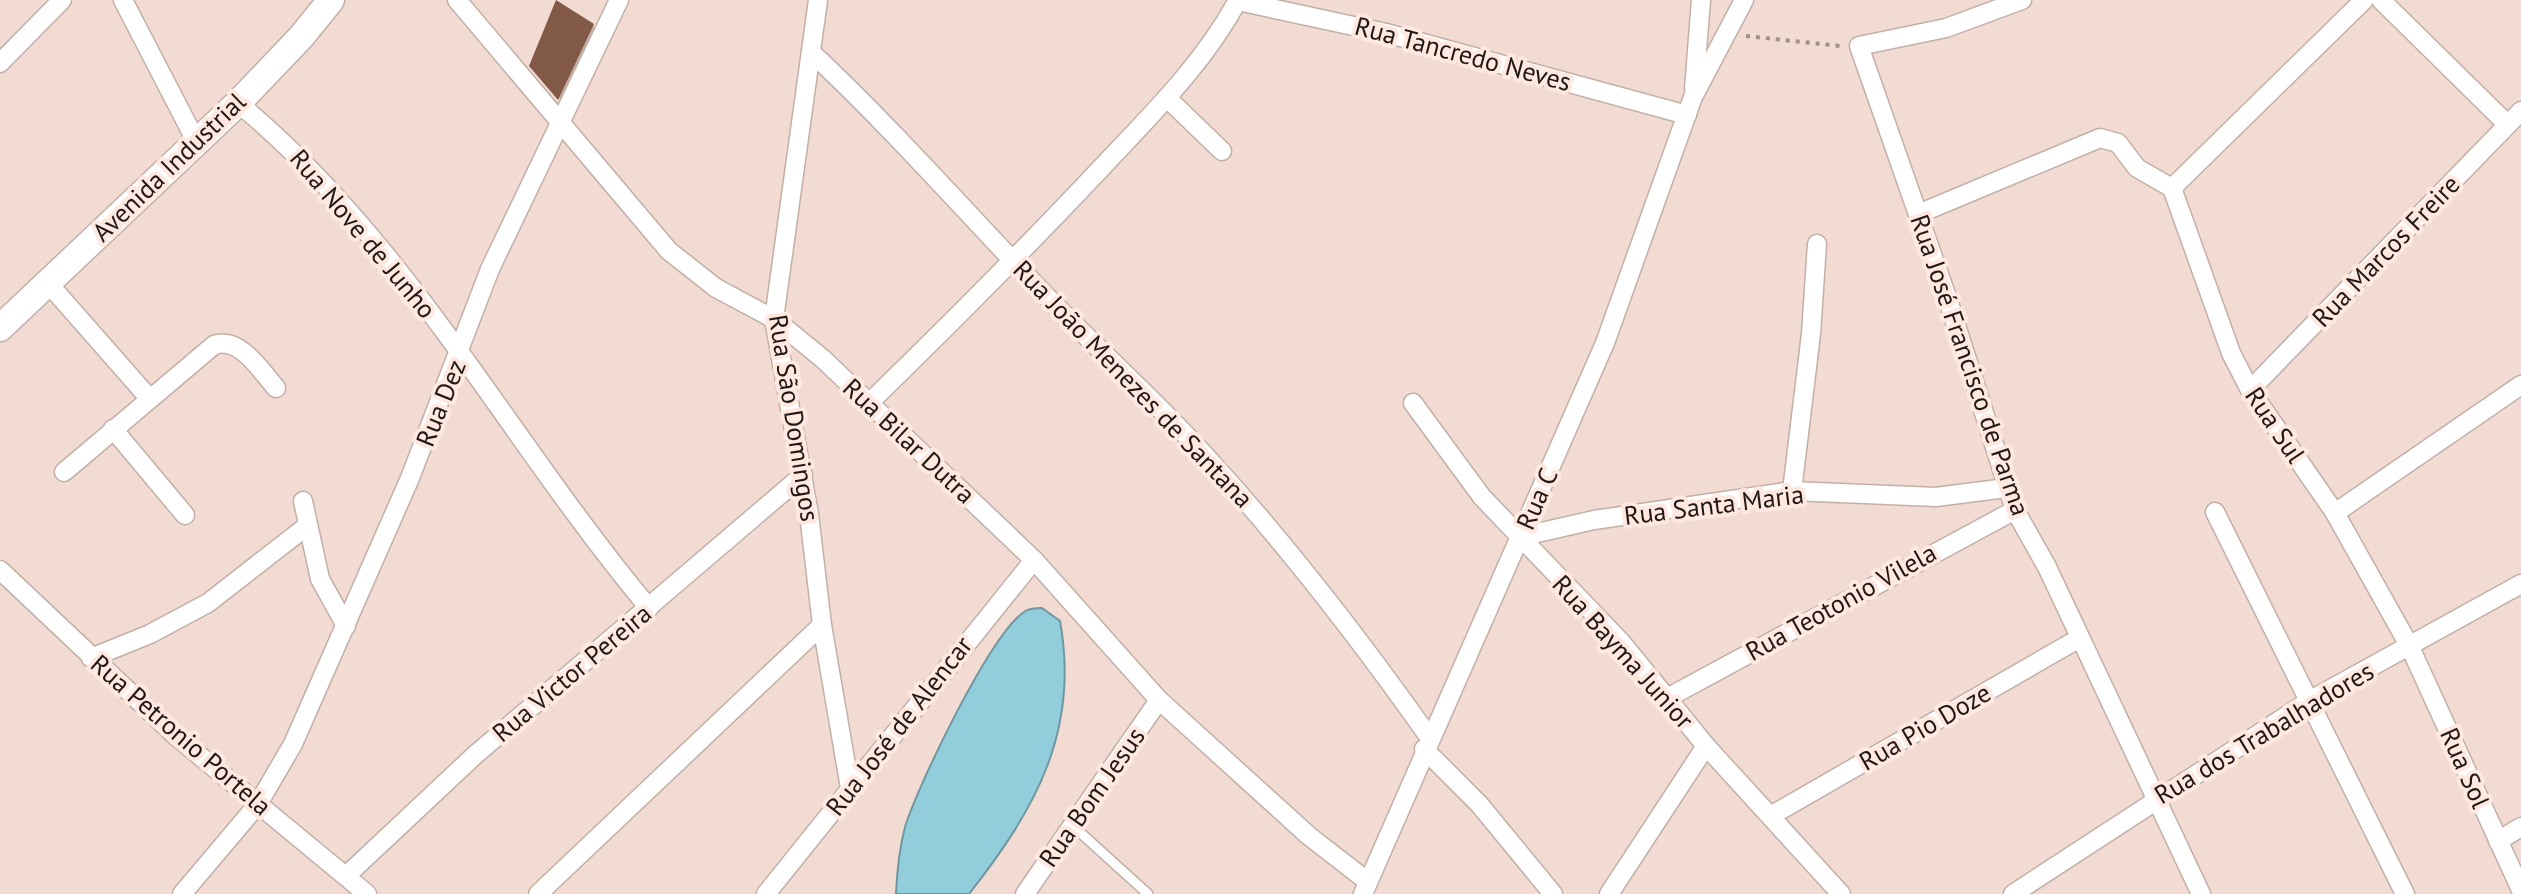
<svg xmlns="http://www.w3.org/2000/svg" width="2521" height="894" viewBox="0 0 2521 894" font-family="'PT Sans',sans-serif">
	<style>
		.water { fill: #92cddb; stroke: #7097a0; stroke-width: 2 }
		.shadow { fill: #0003 }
		.building { fill: #825846 }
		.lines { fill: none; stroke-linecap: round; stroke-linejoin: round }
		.lane-casing { stroke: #c4afa6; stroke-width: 12 }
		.street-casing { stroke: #c4afa6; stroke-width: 21 }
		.secondary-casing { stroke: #c4afa6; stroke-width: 29 }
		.path { stroke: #a08f89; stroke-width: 4; stroke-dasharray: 4 6; stroke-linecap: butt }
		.lane { stroke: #fff; stroke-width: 9 }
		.street { stroke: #fff; stroke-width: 18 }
		.secondary { stroke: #fff; stroke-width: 26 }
		.labels { text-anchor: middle; stroke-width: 8; stroke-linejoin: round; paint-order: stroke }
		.street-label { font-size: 26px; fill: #201815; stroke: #fee8df }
	</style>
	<rect width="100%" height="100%" fill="#f1dbd2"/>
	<path class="water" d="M1042 608 1060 621C1080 731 1035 810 969 894H896C897 871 899 850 905 827 918 785 990 635 1024 612 1029 608 1036 608 1042 608Z"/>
	<polygon class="shadow" points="593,26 602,35 567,107 531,66"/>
	<polygon class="building" points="556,0 594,24 558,100 529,66"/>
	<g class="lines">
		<g class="lane-casing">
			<polyline id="lane" points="1073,826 1148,894"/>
		</g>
		<g class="street-casing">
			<g id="street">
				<polyline points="123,0 197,143"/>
				<polyline points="457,0 669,251 716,288 774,319 823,359 1034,560 1159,700 1309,836 1367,881"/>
				<polyline points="818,0 774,319 809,514 822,625 850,788"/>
				<polyline points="2022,0 1946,28 1859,46 1948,300 2015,510 2047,567 2201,894"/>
				<polyline points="2381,0 2507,124"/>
				<polyline points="1238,1 1386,33 1687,115"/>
				<path d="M812 53C896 132 972 219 1052 302 1102 353 1154 400 1202 452 1285 542 1359 638 1429 737"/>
				<polyline points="0,63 62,0"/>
				<polyline points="1694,89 1701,0"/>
				<polyline points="1167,98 1222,151"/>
				<path d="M238 103C408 243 509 441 649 608"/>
				<polyline points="2172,188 2231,353 2250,390 2335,513 2410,647 2521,890"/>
				<polyline points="2172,188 2364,0"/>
				<polyline points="1918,214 2100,138 2118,143 2137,168 2172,188"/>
				<polyline points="48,283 149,398"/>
				<polyline points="2250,390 2521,111"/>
				<polyline points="1413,403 1482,497 1621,642 1706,746 1841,894"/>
				<path d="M868 404C948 326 1027 247 1104 165 1153 113 1204 63 1238 0"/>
				<polyline points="113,429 185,515"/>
				<path d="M64 472 214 345C240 336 261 371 276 388"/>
				<polyline points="1792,491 1811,334 1817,244"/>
				<polyline points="303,501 320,579 346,626"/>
				<polyline points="2215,512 2405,894"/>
				<polyline points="2335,513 2521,385"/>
				<polyline points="1520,537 1594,520 1792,491 1936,497 2006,488"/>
				<polyline points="0,570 177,737 367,894"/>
				<polyline points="91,658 150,634 208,603 307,526"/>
				<polyline points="1669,697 2015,510"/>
				<polyline points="1424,749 1479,804 1553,894"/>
				<polyline points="1772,815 2078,639"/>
				<polyline points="2498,841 2521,827"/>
				<polyline points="346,876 475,755 803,475"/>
				<polyline points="182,894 258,804 293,744 410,478 490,269 619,0"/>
				<polyline points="538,894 822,625"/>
				<polyline points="766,894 1034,560"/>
				<polyline points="1025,894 1159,700"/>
				<polyline points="1363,894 1605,343 1693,97 1744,0"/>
				<polyline points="1609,894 1706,746"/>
				<polyline points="2013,894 2309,701 2521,584"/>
			</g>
		</g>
		<g class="secondary-casing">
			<polyline id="secondary" points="0,328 238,103 301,37 331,0"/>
		</g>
		<polyline class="path" points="1746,36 1840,46"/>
		<use href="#lane" class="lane"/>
		<use href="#street" class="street"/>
		<use href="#secondary" class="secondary"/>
	</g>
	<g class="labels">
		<g class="street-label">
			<text transform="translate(1463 54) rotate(15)" y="9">Rua Tancredo Neves</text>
			<text transform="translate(169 167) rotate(-44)" y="9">Avenida Industrial</text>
			<text transform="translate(363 234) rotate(50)" y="9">Rua Nove de Junho</text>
			<text transform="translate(2386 251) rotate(-46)" y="9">Rua Marcos Freire</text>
			<text transform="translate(1970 365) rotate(71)" y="9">Rua José Francisco de Parma</text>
			<text transform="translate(1133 384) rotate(46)" y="9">Rua João Menezes de Santana</text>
			<text transform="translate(441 403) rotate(-68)" y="9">Rua Dez</text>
			<text transform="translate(794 418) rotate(81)" y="9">Rua São Domingos</text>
			<text transform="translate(2275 425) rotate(56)" y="9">Rua Sul</text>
			<text transform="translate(909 441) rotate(43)" y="9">Rua Bilar Dutra</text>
			<text transform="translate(1537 499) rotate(-66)" y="9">Rua C</text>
			<text transform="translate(1714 505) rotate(-7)" y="9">Rua Santa Maria</text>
			<text transform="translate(1841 602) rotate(-29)" y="9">Rua Teotonio Vilela</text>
			<text transform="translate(1623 652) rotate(48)" y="9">Rua Bayma Junior</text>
			<text transform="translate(572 673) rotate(-40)" y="9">Rua Victor Pereira</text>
			<text transform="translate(899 726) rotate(-52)" y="9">Rua José de Alencar</text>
			<text transform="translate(1925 727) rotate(-30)" y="9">Rua Pio Doze</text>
			<text transform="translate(2264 733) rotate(-31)" y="9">Rua dos Trabalhadores</text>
			<text transform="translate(181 735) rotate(41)" y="9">Rua Petronio Portela</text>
			<text transform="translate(2465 768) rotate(66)" y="9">Rua Sol</text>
			<text transform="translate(1092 797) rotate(-55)" y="9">Rua Bom Jesus</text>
		</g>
	</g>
</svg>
